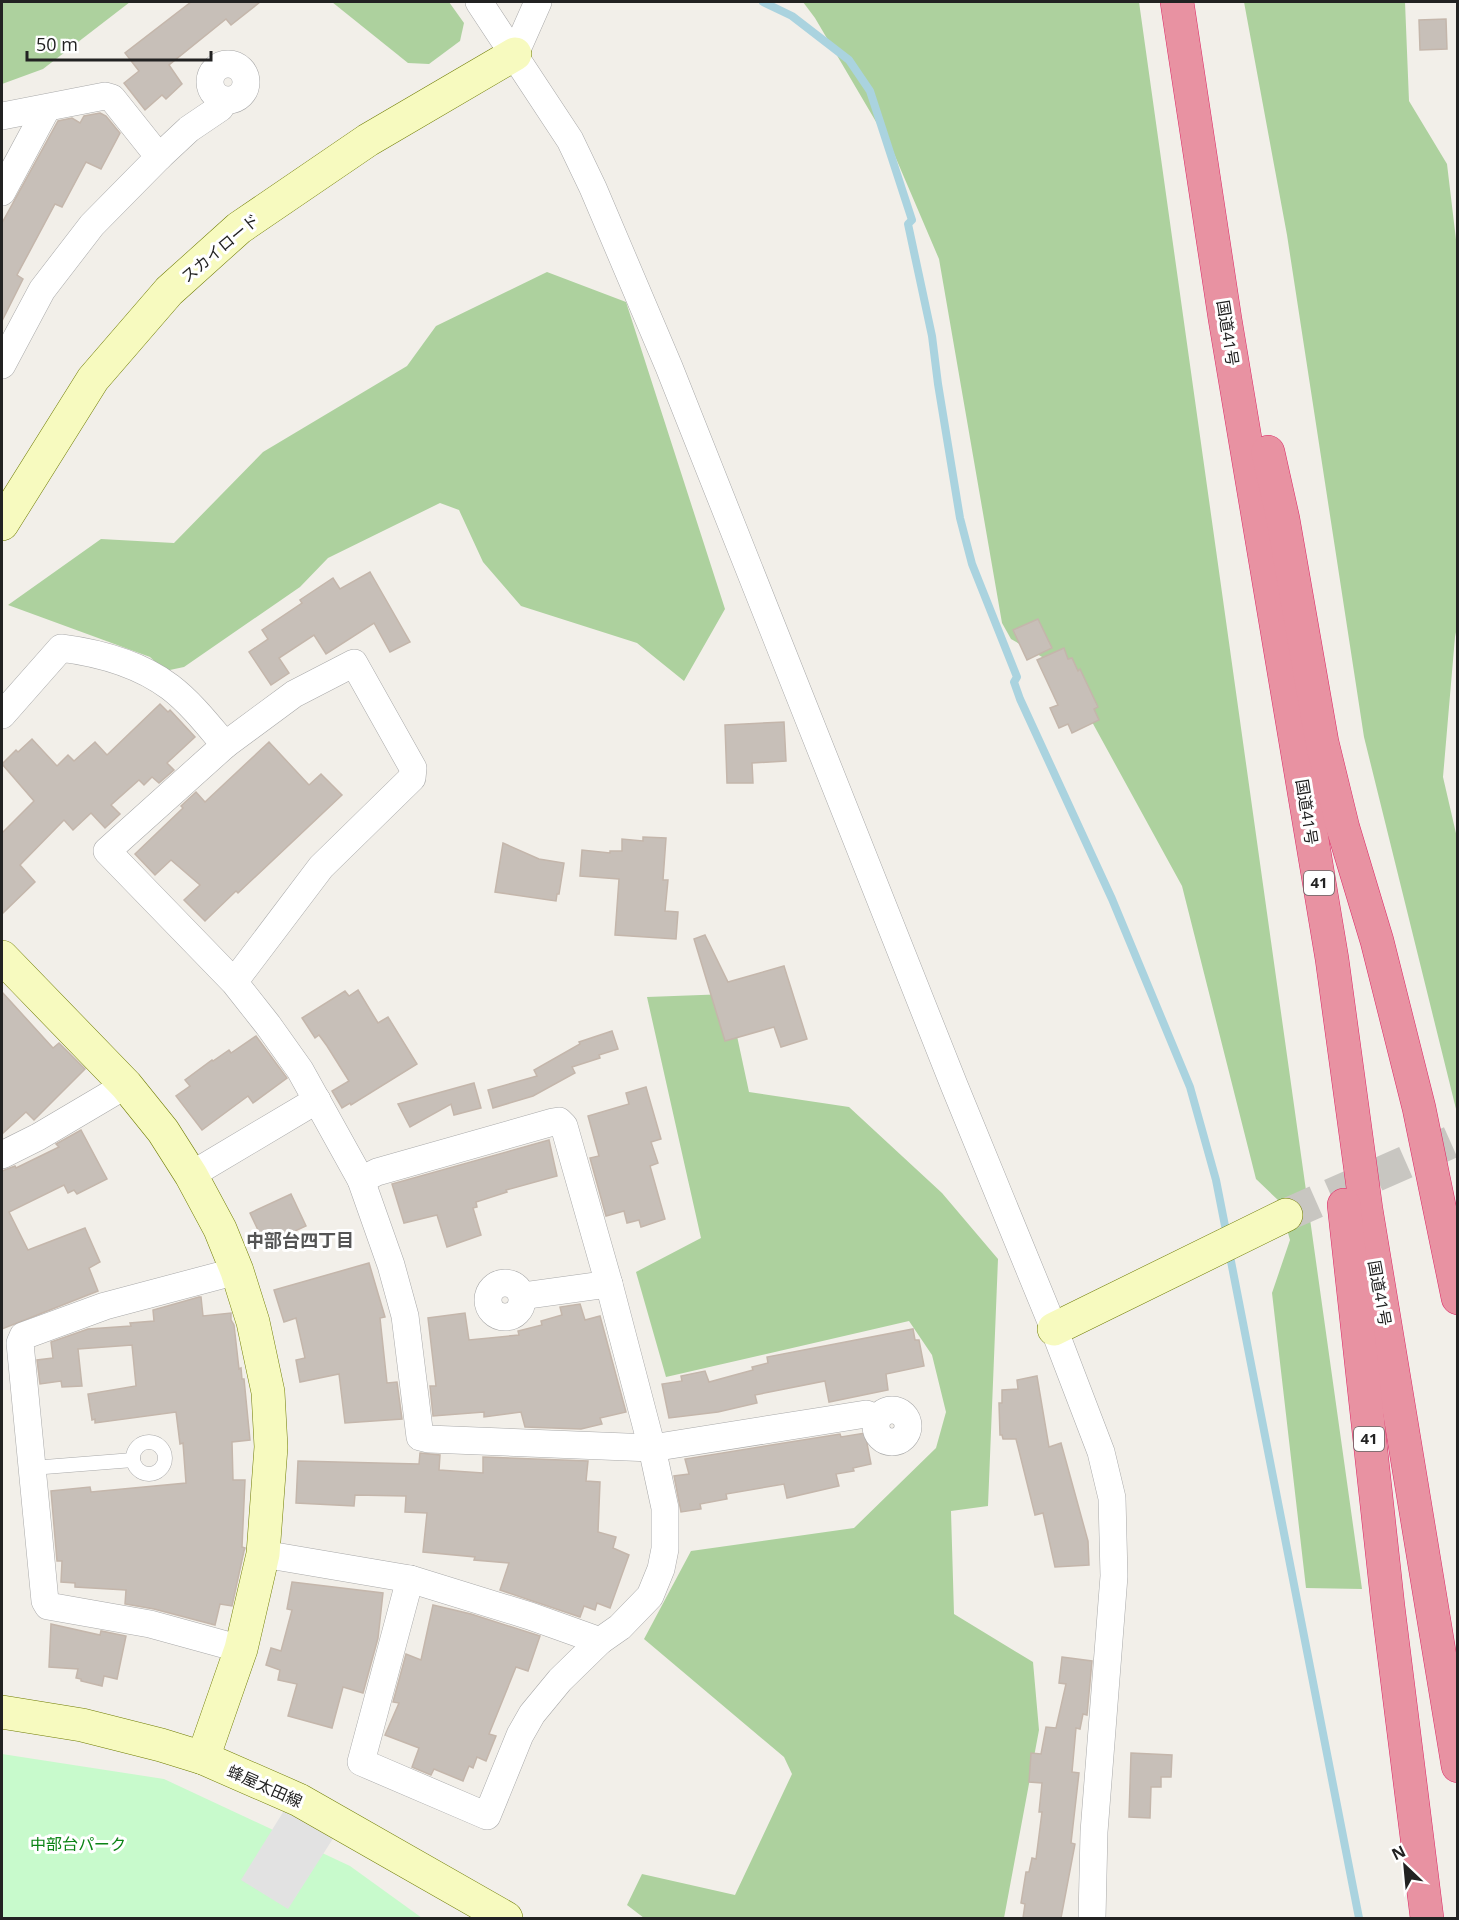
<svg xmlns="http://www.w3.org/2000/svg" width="1459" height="1920" viewBox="0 0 1459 1920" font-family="'Open Sans','Noto Sans JP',sans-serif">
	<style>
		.forest { fill: #add19e }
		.park { fill: #c8facc }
		.parking { fill: #e2e2e2 }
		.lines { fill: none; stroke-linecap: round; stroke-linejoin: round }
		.stream { stroke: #aad3df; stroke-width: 8 }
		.building { fill: #c7bfb8; stroke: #c4b6ab; stroke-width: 1.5 }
		.secondary-tunnel { stroke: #c8c6c1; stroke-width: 33; stroke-dasharray: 33 16; stroke-linecap: butt }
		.lane-casing { stroke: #a9a9a9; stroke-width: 15 }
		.street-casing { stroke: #a9a9a9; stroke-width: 28 }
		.secondary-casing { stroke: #707d05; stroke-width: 34 }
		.highway-casing { stroke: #dc2a67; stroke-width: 34 }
		.lane { stroke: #fff; stroke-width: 14 }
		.street { stroke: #fff; stroke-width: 27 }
		.secondary { stroke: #f7fabf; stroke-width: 33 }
		.highway { stroke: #e892a2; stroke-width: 33 }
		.labels { text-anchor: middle; stroke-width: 6; stroke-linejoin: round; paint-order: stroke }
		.shield { fill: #fff; stroke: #646464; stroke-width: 1.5 }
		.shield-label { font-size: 15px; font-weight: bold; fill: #222 }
		.street-label { font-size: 16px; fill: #222; stroke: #fff }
		.park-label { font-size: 16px; fill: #0c8416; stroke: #fff }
		.neighbourhood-label { font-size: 18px; font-weight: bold; fill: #555; stroke: #fff }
	</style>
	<rect width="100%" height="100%" fill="#f2efe9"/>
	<g class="forest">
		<polygon points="2,2 130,2 43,69 2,84"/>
		<polygon points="332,2 449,2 464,23 460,41 429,64 408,63"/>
		<polygon points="803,2 1139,2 1362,1589 1306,1588 1272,1293 1290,1240 1279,1201 1256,1179 1182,886 1063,669 1011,639 1002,623 939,259 892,149 815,18"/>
		<polygon points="1244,2 1405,2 1409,101 1447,164 1457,248 1458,622 1455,637 1443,777 1458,842 1457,1113 1364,737 1287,235"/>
		<polygon points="547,272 626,302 725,609 684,681 637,643 521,606 483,562 459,510 440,503 328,558 300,587 184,667 165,671 150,657 8,605 101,539 174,543 263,452 407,366 436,326"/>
		<polygon points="728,994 749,1092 849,1107 942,1193 998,1259 988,1506 951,1511 954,1614 1033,1662 1039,1730 1004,1918 644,1918 627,1905 642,1874 735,1895 792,1774 784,1757 644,1639 691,1551 854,1528 936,1448 946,1412 932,1355 909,1321 666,1377 636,1272 701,1238 647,997"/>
	</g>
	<polygon class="park" points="2,1754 164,1779 350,1866 422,1918 2,1918"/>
	<polygon class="parking" points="285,1809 334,1837 288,1909 241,1880"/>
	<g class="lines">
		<g class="stream">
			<polyline points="763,2 792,16 849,60 870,91 912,220 908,224 932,336 938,384 960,518 972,564 1017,677 1014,682 1020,699 1112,899 1190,1087 1216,1180 1227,1236"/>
			<polyline points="1229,1251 1359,1918"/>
		</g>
	</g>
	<g class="building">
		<polygon points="191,2 260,2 231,25 226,19 169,65 182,84 166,99 162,95 145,110 124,83 139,71 125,53"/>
		<polygon points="1446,19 1447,49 1420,50 1419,20"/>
		<polygon points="100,113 106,116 120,133 101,169 86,162 62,207 55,204 17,275 23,279 2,321 2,223 58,121 72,118 80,123 84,116"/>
		<polygon points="370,572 410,642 390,652 374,623 326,654 314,635 279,658 289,673 271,685 249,652 268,639 262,630 302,603 300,600 333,578 340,589"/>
		<polygon points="1038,619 1052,648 1027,660 1013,630"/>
		<polygon points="1064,648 1068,659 1072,658 1078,671 1080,669 1098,707 1094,709 1099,720 1072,733 1068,724 1059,728 1050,708 1058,705 1037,660"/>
		<polygon points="160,704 168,712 170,710 195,737 167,763 174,770 159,783 152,777 144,785 139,780 111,805 120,814 105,828 91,813 73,830 64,820 20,865 35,882 2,914 2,833 34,801 2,764 16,750 18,752 32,739 57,766 68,755 74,761 95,742 107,755"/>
		<polygon points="784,722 786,761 752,763 753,783 727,783 725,725"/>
		<polygon points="269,742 309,785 321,774 342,795 238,893 236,891 205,921 184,900 200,885 171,860 155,875 135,854 183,808 181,806 196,792 205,802"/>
		<polygon points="643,837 666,838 663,880 668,880 665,911 678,912 676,939 615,935 619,879 580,876 582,850 610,853 610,851 622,851 622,839 643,841"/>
		<polygon points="503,843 539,859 564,863 559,894 557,894 556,901 495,892"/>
		<polygon points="705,935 728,982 784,966 807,1039 781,1047 774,1027 725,1041 694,939"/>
		<polygon points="358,990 378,1023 388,1017 417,1064 351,1105 350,1103 342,1108 332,1091 349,1081 327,1046 319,1035 315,1038 302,1018 345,991 349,996"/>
		<polygon points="2,992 53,1048 59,1043 85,1069 34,1120 26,1112 2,1134"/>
		<polygon points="612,1031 618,1049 599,1055 600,1058 572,1067 575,1073 533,1096 493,1108 488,1090 537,1076 534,1070 580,1044 579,1042"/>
		<polygon points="256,1036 287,1078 253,1103 248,1096 202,1130 176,1096 190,1086 185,1080 212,1060 213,1061 229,1050 231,1053"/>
		<polygon points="474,1083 481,1108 454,1115 451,1104 410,1127 398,1104"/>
		<polygon points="646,1087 661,1139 651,1142 658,1163 650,1166 665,1219 641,1227 639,1220 627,1223 624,1211 606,1216 590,1158 599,1156 588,1116 629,1104 626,1093"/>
		<polygon points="81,1130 107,1179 77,1194 74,1190 68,1193 64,1185 9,1212 28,1250 85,1228 100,1262 89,1268 98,1291 2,1329 2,1171 15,1166 16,1168 59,1147 56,1144"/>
		<polygon points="549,1140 557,1176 506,1190 507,1192 476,1202 477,1207 473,1208 481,1235 447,1247 437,1215 404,1223 392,1184"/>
		<polygon points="291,1194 306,1226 265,1245 250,1213"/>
		<polygon points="369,1263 385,1317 380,1318 387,1383 397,1382 402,1419 345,1423 339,1374 300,1382 296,1360 305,1358 296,1318 284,1322 274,1290"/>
		<polygon points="199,1297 201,1297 203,1316 231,1313 231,1320 234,1325 239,1369 241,1368 242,1379 244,1379 250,1440 232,1442 233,1480 245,1480 242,1547 245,1548 244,1551 232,1606 220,1604 215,1625 154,1609 125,1604 126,1590 75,1587 75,1583 61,1582 62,1561 57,1561 51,1491 90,1487 91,1492 186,1483 183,1443 180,1444 176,1412 95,1423 95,1419 92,1420 88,1394 136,1386 132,1345 78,1349 82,1386 62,1387 61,1381 40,1384 37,1360 53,1358 51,1342 88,1329 131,1326 130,1323 154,1321 153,1310"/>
		<polygon points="580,1304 585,1320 600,1316 626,1412 600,1418 602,1424 581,1429 525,1427 521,1412 484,1417 484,1412 433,1416 430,1386 436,1386 428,1318 465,1313 469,1340 519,1335 518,1331 542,1325 541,1321 562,1315 560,1307"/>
		<polygon points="913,1329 915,1340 919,1340 924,1366 886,1374 888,1390 829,1402 825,1381 755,1395 757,1403 718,1412 669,1418 662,1384 682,1381 681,1376 705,1371 709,1382 753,1370 752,1367 768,1363 767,1357"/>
		<polygon points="1037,1376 1049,1447 1061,1443 1088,1541 1089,1565 1055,1567 1043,1513 1035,1515 1016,1439 1003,1439 1002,1435 1000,1435 999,1403 1002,1403 1002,1390 1018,1389 1017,1380"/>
		<polygon points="865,1433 871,1464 853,1468 854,1471 836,1474 839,1486 787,1498 784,1484 726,1494 727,1499 700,1504 701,1509 681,1512 674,1476 689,1474 685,1459 840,1434 841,1437"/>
		<polygon points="420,1453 440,1455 439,1470 483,1473 483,1457 588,1461 586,1481 600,1482 598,1532 616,1537 613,1548 629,1555 610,1608 597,1603 595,1610 584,1606 580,1617 500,1590 509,1563 474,1560 475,1557 423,1552 427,1513 405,1512 406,1496 355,1495 354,1506 296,1503 298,1461 419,1464"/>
		<polygon points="292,1582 383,1593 378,1638 363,1693 343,1687 332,1728 288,1716 297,1684 278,1680 280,1670 266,1665 271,1648 281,1651 292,1610 287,1609"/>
		<polygon points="433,1605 471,1614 540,1636 528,1671 516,1667 489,1734 496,1736 486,1761 477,1757 473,1768 469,1766 463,1781 434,1769 431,1775 412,1767 419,1748 385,1735 399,1703 393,1702 406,1654 421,1660"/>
		<polygon points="51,1624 100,1635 101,1631 126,1636 117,1679 104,1676 102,1686 81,1681 81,1679 76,1678 78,1669 49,1667"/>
		<polygon points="1062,1657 1092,1661 1087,1715 1083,1714 1080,1729 1076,1728 1072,1772 1079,1773 1071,1843 1075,1844 1061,1918 1023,1918 1025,1904 1021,1903 1026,1872 1029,1872 1032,1858 1036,1859 1042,1812 1039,1812 1042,1783 1029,1782 1031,1753 1041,1754 1046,1727 1056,1728 1066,1684 1059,1683"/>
		<polygon points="1131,1753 1172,1755 1171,1777 1161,1777 1161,1787 1151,1787 1150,1818 1129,1817"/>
	</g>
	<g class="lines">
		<polyline class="secondary-tunnel" points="1286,1215 1458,1139"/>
		<g class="lane-casing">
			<g id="lane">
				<circle cx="149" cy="1458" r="16"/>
				<polyline points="32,1468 133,1460"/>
			</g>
		</g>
		<g class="street-casing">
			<g id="street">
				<polyline points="479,2 570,140 593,188 669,367 954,1085 1054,1329 1101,1452 1112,1498 1114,1576 1094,1832 1092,1918"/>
				<polyline points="515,54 538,2"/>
				<circle cx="228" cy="82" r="18"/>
				<polyline points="2,116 105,96 112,98 159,157"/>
				<polyline points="2,192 47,108"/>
				<polyline points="2,365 42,290 92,225 159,157 189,129 220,108 225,100"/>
				<path d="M2 715 61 648C100 653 138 663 170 687 191 703 208 725 225 745"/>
				<polyline points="234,982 321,867 412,778 413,768 354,663 294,694 225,745 107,851 234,982 268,1025 300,1070 361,1180 391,1265 405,1316 420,1437 428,1439 652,1448 866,1414 877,1418"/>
				<polyline points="2,1155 38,1137 126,1085"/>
				<polyline points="191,1175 317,1100"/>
				<polyline points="361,1180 377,1172 553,1122 559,1121 564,1126 609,1284 652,1448 665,1508 665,1549 661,1569 650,1596 620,1627 600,1641 560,1680 532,1714 520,1735 487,1816 361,1762 410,1579"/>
				<polyline points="237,1271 105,1306 23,1336 20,1343 45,1601 48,1606 150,1624 241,1649"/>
				<circle cx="505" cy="1300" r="17"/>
				<polyline points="522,1296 609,1284"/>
				<circle cx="892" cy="1426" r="16"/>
				<polyline points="263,1554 410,1579 530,1616 600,1641"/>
			</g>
		</g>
		<g class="secondary-casing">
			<g id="secondary">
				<polyline points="2,524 93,379 169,291 239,228 368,140 515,54"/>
				<polyline points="2,957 126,1085 163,1131 191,1175 220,1229 237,1271 253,1322 268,1392 271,1447 263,1554 241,1649 203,1758"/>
				<polyline points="1054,1329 1286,1215"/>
				<polyline points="2,1712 82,1725 161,1745 203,1758 299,1800 506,1918"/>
			</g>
		</g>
		<g class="highway-casing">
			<g id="highway">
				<polyline points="1177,2 1225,319 1332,959 1366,1209 1458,1766"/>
				<polyline points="1268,452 1283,519 1322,742 1343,828 1377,941 1419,1108 1458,1298"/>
				<polyline points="1344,1205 1388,1606 1427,1918"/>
			</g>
		</g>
		<use href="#lane" class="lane"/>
		<use href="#street" class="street"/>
		<use href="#secondary" class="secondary"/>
		<use href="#highway" class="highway"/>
	</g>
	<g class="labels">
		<g class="shield">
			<rect x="1304" y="871" width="30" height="24" rx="4.5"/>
			<rect x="1354" y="1427" width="30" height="24" rx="4.5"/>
		</g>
		<g class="shield-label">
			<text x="1319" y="888">41</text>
			<text x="1369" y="1444">41</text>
		</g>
		<g class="street-label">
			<text transform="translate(220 248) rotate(-40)" y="6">スカイロード</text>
			<text transform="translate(1228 333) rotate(81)" y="6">国道41号</text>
			<text transform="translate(1307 812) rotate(81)" y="6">国道41号</text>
			<text transform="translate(1380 1293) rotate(80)" y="6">国道41号</text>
			<text transform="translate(265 1786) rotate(24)" y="6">蜂屋太田線</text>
		</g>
		<g class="park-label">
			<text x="78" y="1850">中部台パーク</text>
		</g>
		<g class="neighbourhood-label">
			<text x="300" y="1247">中部台四丁目</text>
		</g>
	</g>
	<rect width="1459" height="1920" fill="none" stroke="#222222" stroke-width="6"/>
	<g transform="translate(1405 1866) rotate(334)" stroke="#ffffff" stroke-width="4.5" paint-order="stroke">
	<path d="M0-4.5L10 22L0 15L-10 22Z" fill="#222222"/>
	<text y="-9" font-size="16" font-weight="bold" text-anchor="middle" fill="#222222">N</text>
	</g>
	<path d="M27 51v9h184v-9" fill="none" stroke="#222222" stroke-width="3"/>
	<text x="36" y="51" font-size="18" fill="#222222" stroke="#ffffff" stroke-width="4.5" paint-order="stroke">50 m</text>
</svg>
